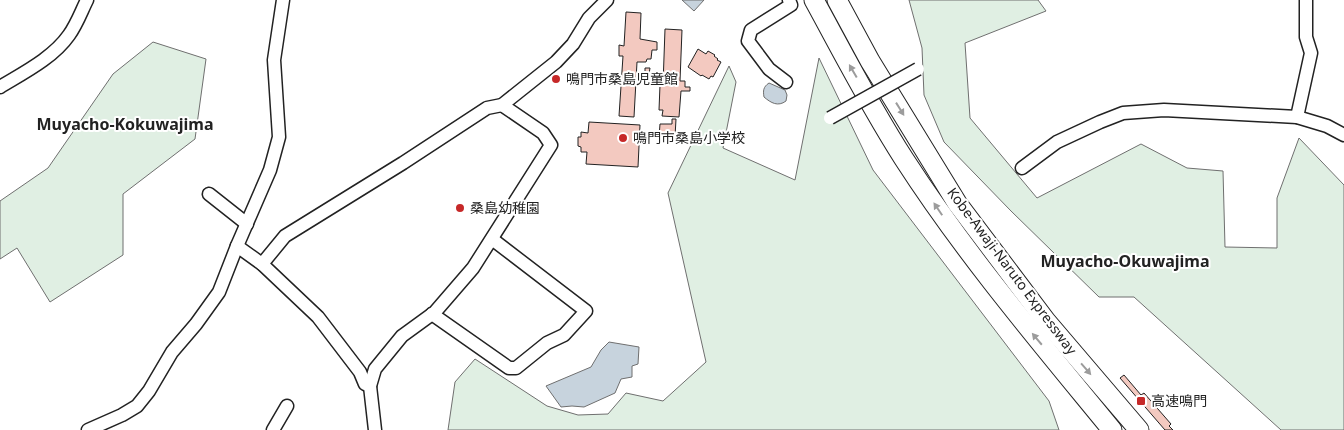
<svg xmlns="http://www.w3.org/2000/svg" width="1344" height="430" viewBox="0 0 1344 430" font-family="'Noto Sans','Noto Sans JP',sans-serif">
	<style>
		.green { fill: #e0efe3; stroke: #6f6f6f }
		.water { fill: #c7d3dd; stroke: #6f6f6f }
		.building { fill: #f3c9c0; stroke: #222 }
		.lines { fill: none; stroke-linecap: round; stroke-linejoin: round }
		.minor-casing { stroke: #222; stroke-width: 15 }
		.highway-casing { stroke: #222; stroke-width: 21 }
		.minor { stroke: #fff; stroke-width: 12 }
		.highway { stroke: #fff; stroke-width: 19 }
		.minor-bridge-casing { stroke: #222; stroke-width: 15; stroke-linecap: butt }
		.minor-bridge { stroke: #fff; stroke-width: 12 }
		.oneway { fill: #9c9c9c }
		.poi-dot { fill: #c62828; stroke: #fff; stroke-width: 2 }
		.labels { text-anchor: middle; stroke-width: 4; stroke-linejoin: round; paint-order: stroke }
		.poi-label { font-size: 14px; fill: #222; stroke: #fff; text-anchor: start }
		.street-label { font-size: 14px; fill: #222; stroke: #fff }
		.quarter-label { font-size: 16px; font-weight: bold; fill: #222; stroke: #fff }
	</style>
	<rect width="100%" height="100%" fill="#fff"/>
	<g class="green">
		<polygon points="909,0 1038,0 1046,11 965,43 970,118 1037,198 1141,144 1187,168 1223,171 1225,247 1277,248 1277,198 1299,138 1344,185 1344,430 1281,430 1134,297 1099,297 1011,211 944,142 924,95 922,48"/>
		<polygon points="153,42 206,59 195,139 123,194 123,255 50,302 17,248 0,259 0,201 48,168 113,74"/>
		<polygon points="819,58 873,170 1049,401 1059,430 448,430 455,382 475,359 547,406 578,415 608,414 626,393 663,401 706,362 668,193 729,66 736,82 723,148 795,180"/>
	</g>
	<g class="water">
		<polygon points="682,0 704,0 694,11"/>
		<path d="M769 83 785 90 787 95 786 101C778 107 771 103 764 97 763 91 763 87 769 83Z"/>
		<polygon points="609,342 639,347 638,364 632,366 632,377 621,379 615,393 584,407 572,406 561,407 546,386 591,367 601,350"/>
	</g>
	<g class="building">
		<polygon points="626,12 641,13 640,39 657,42 657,50 652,50 651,59 647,59 646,62 637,62 634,117 619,116 623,56 619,56 619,45 624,46"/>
		<polygon points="665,29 682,30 680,81 685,81 685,87 690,87 690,91 681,91 679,117 662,116 663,110 659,110 660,85 663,85"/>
		<polygon points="698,49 706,54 708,51 715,55 714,56 718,59 717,60 721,62 713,77 711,76 709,79 702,75 701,76 688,67"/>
		<polygon points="645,68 650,68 649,74 645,74"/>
		<polygon points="672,119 676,119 675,137 659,137 660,124 672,124"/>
		<polygon points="589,122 640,125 638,167 586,164 587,152 581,152 581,147 578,146 578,137 581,137 581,132 588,133"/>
		<polygon points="1124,375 1141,395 1144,393 1171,424 1169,426 1173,430 1165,430 1120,378"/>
	</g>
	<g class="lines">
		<g class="minor-casing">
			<g id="minor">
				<polyline points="786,82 769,69 748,41 751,30 791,5 789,0"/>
				<path d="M0 87C23 73 53 58 69 35 77 24 81 12 87 0"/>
				<polyline points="1297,117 1311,53 1306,37 1306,0"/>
				<polyline points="1022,168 1057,142 1100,122 1123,113 1164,110 1297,117 1327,126 1344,135"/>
				<polyline points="209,194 247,224"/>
				<polyline points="237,246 262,264 318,317 360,372 365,384 370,386"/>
				<polyline points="262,264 285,236 403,163 487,108 502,105 556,62 573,44 589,18 607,0"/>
				<polyline points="432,314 509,368 516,368 547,343 564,335 586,311 492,239"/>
				<polyline points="88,430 122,415 137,406 149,391 172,352 196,324 219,292 237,246 270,170 279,137 274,60 283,0"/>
				<polyline points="273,430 287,406"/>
				<polyline points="375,430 370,386 375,369 402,336 435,312 473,268 551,145 543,133 502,105"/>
			</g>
		</g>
		<g class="highway-casing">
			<g id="highway">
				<path d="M814 0C843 53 871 108 904 159 966 255 1040 342 1112 430"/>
				<polyline points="837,0 870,61 957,203 1046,321 1139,430"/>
			</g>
		</g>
		<use href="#minor" class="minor"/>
		<use href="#highway" class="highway"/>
		<g class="minor-bridge-casing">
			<polyline id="minor-bridge" points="830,118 918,69"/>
		</g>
		<use href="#minor-bridge" class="minor-bridge"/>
	</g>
	<defs><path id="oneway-solid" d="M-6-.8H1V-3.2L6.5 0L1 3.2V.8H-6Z" transform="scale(1.25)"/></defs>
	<g class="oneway">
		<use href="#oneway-solid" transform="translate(853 71) rotate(-120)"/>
		<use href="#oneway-solid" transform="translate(900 109) rotate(58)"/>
		<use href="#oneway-solid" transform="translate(938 209) rotate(-124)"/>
		<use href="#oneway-solid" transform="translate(1037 339) rotate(-130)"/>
		<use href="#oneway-solid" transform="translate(1086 369) rotate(49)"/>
	</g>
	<g class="poi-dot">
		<circle cx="556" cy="79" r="5"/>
		<circle cx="623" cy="138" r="5"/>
		<circle cx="460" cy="208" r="5"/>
		<rect x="1136" y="396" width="10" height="10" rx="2.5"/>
	</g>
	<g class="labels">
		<g class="poi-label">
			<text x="566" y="84">鳴門市桑島児童館</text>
			<text x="633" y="143">鳴門市桑島小学校</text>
			<text x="470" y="213">桑島幼稚園</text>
			<text x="1151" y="406">高速鳴門</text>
		</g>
		<g class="street-label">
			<text transform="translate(1012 271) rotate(53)" y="5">Kobe-Awaji-Naruto Expressway</text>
		</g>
		<g class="quarter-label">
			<text x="125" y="130">Muyacho-Kokuwajima</text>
			<text x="1125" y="267">Muyacho-Okuwajima</text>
		</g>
	</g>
</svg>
